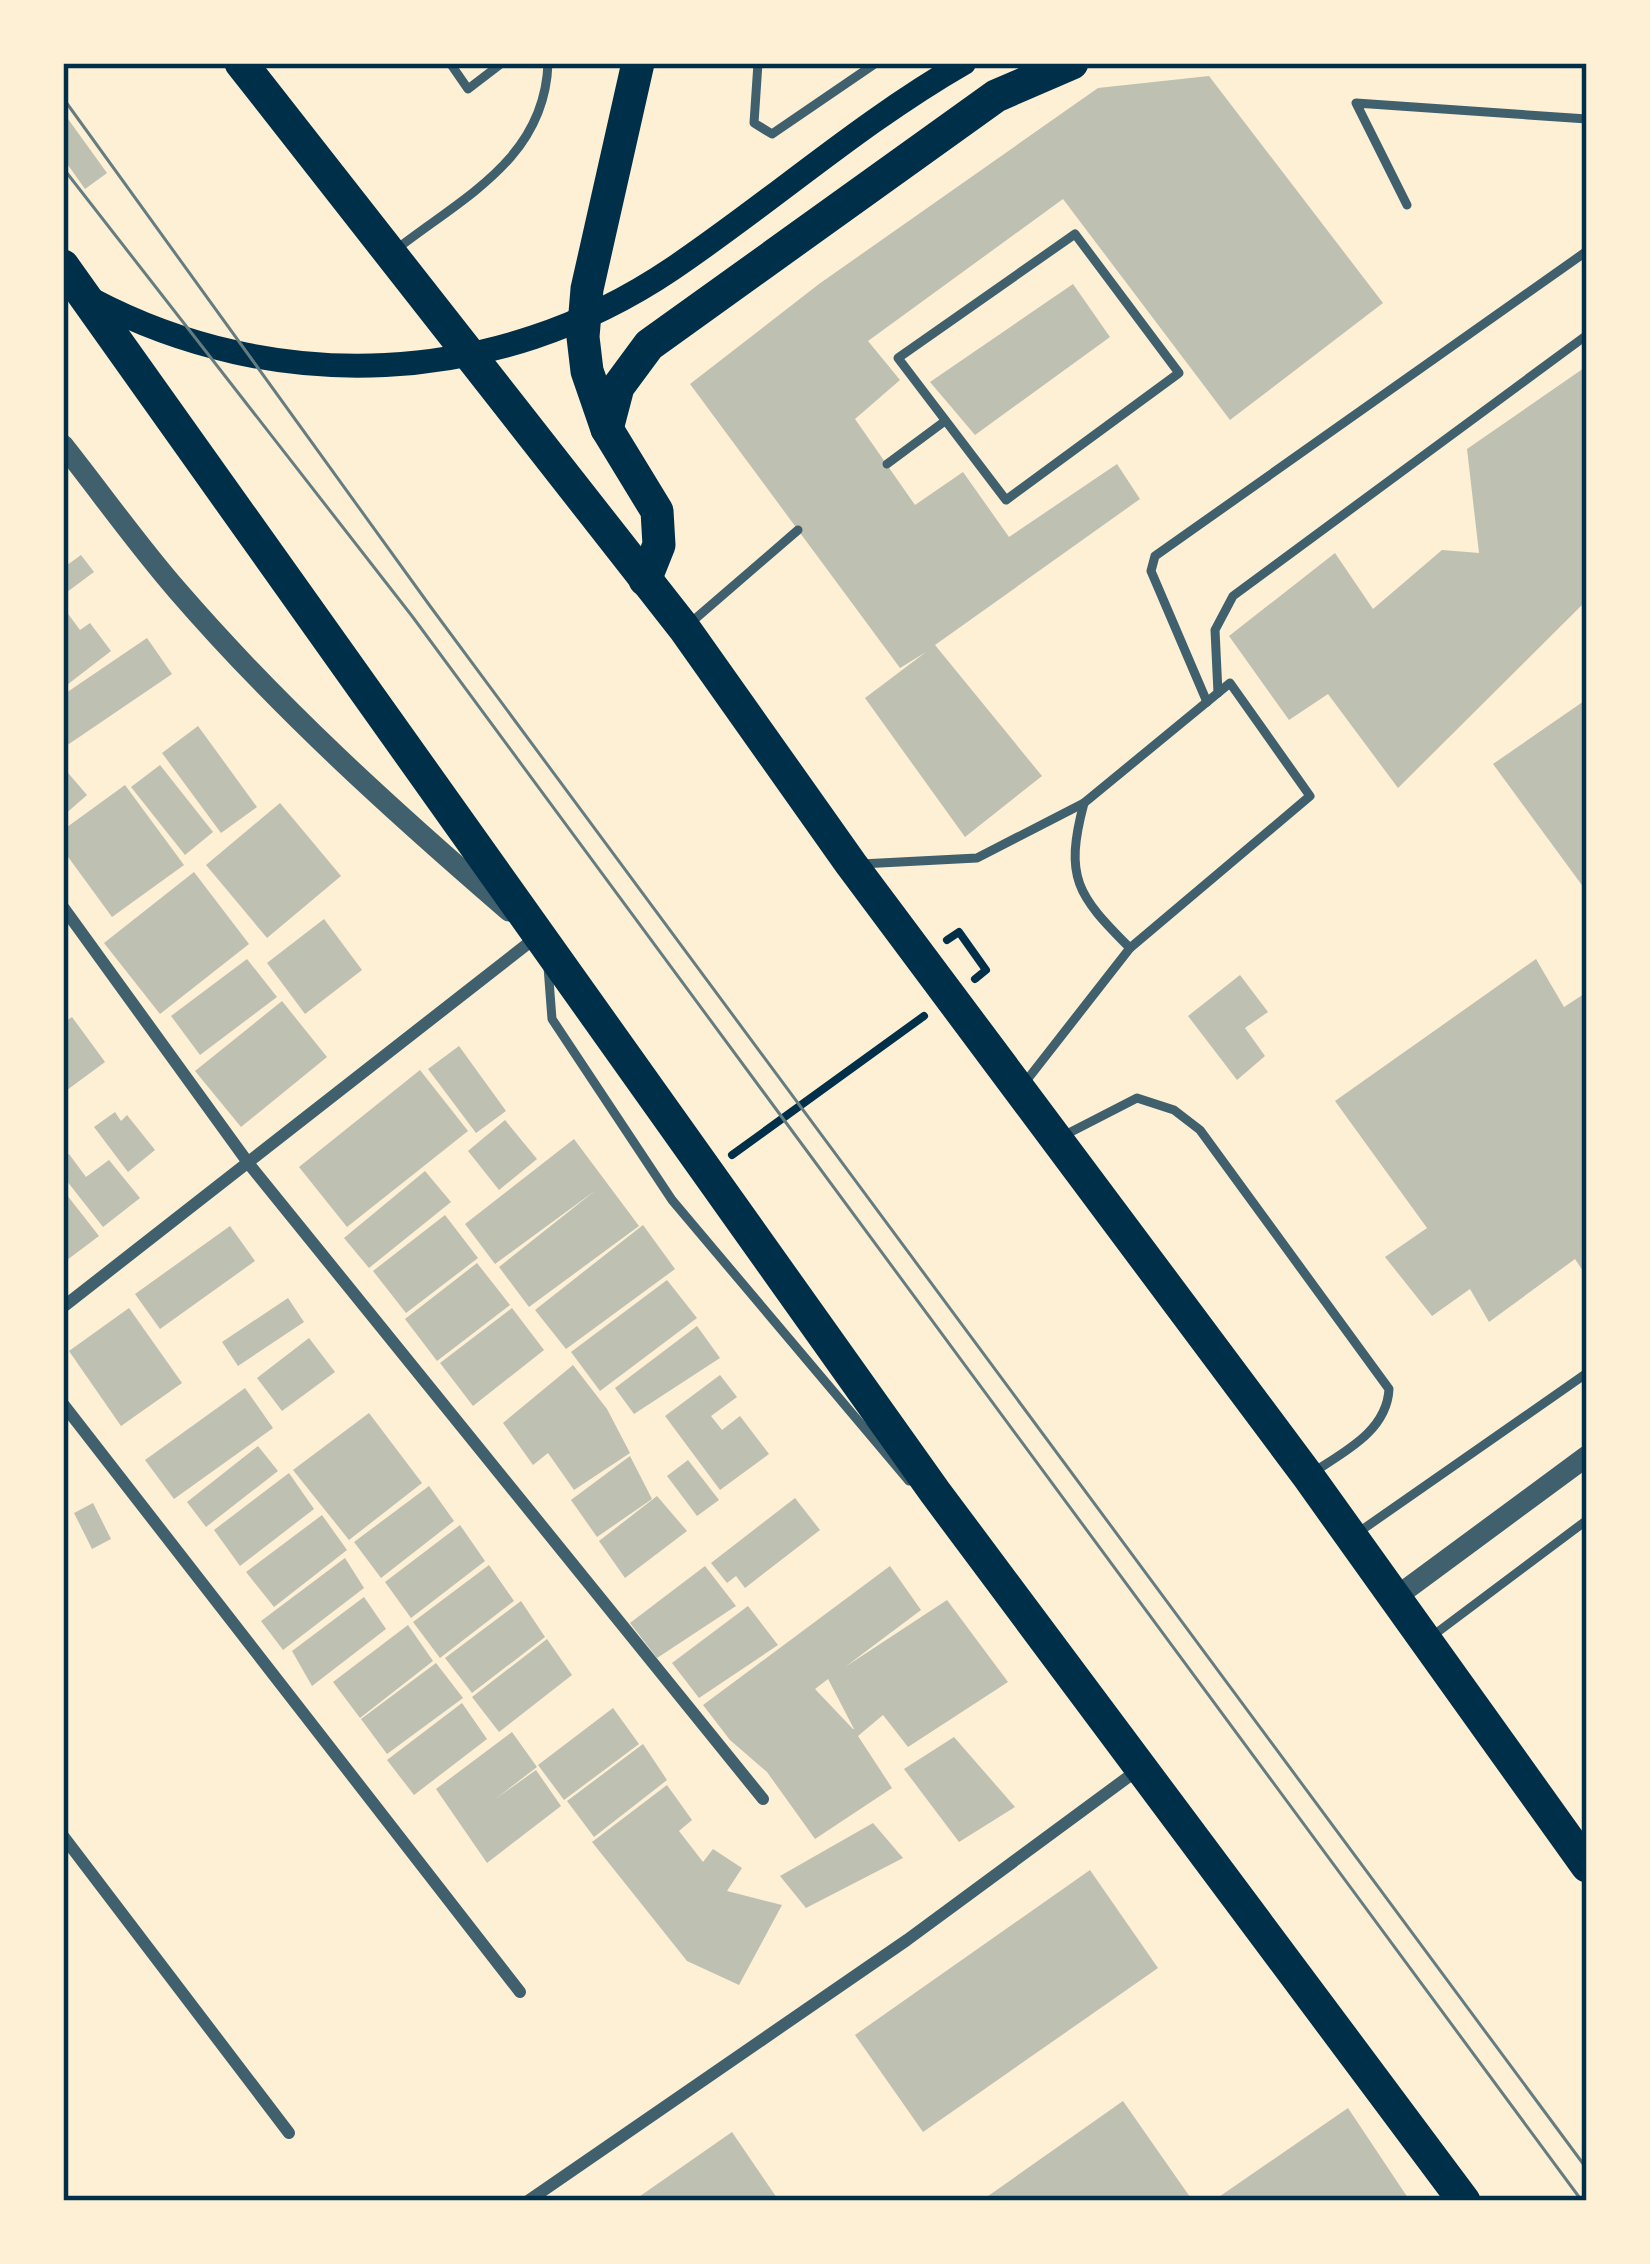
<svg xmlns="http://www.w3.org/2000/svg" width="1650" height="2264" viewBox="0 0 1650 2264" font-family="Arial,sans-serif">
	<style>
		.building { fill: #bec0b2; fill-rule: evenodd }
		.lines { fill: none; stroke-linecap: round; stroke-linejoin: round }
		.path { stroke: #003049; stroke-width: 8 }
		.service { stroke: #3f606c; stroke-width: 9 }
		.minor { stroke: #3f606c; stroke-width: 12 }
		.tertiary { stroke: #3f606c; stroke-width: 21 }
		.secondary { stroke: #003049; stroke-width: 24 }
		.trunk { stroke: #003049; stroke-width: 33 }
		.tram { stroke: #657d81; stroke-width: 3 }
		.neatline { fill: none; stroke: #003049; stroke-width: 4.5 }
	</style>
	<rect width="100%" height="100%" fill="#fdf0d5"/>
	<g class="building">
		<polygon points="1209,76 1383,303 1230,420 1063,199 868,341 900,380 855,419 915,505 963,472 1009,537 1117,464 1140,499 935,645 1042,776 965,837 865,698 926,652 900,668 690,384 819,284 1098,88"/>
		<polygon points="63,112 107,173 85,189 63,158"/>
		<polygon points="1073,284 1110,337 975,435 930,382"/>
		<polygon points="1587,366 1587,600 1398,788 1328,694 1289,720 1229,636 1335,553 1373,609 1442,550 1479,553 1467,449"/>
		<polygon points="81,555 94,572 63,595 63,568"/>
		<polygon points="63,607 80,630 90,623 111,651 63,688"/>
		<polygon points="147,638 172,674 66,746 63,695"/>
		<polygon points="1587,699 1587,892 1493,764"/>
		<polygon points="198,726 257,807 221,833 162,753"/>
		<polygon points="160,765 213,832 185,855 131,787"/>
		<polygon points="63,767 87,795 63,816"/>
		<polygon points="125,785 184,865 112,917 63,850 63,830"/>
		<polygon points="280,803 341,876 267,938 206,865"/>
		<polygon points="194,872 249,944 160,1014 104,943"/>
		<polygon points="324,919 362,970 305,1014 267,963"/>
		<polygon points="247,959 277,997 200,1055 171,1016"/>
		<polygon points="1536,959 1564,1007 1587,992 1587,1277 1575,1259 1489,1322 1470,1289 1432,1316 1385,1257 1427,1228 1335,1101"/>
		<polygon points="1240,975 1268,1012 1245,1028 1265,1056 1237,1080 1188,1016"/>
		<polygon points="282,1001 327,1057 241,1127 195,1071"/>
		<polygon points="72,1017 105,1062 63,1093 63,1023"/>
		<polygon points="459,1046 506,1111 476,1133 428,1069"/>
		<polygon points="420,1070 468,1131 347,1227 299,1167"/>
		<polygon points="115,1112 121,1121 127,1115 155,1150 128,1172 94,1127"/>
		<polygon points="505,1120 537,1159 499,1190 468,1151"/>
		<polygon points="574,1139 639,1226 529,1307 499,1267 596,1190 495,1264 465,1224"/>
		<polygon points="69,1154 86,1177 109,1160 140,1198 103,1227 63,1176 63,1158"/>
		<polygon points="425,1171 451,1202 369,1268 344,1238"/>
		<polygon points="63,1190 99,1236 63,1263"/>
		<polygon points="445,1215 478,1258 406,1313 373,1271"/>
		<polygon points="643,1225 675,1269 566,1349 535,1310"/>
		<polygon points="230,1226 255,1261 160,1329 135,1294"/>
		<polygon points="477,1263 510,1305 437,1361 405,1319"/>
		<polygon points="667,1280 697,1318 600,1391 571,1352"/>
		<polygon points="288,1298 304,1322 238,1366 222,1342"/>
		<polygon points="129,1308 182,1383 121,1426 69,1351"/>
		<polygon points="512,1308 544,1350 473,1406 440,1363"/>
		<polygon points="697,1326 720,1358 634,1414 615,1388"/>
		<polygon points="309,1338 335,1372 282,1411 257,1378"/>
		<polygon points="573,1365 607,1409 630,1453 574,1490 548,1453 533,1465 503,1423"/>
		<polygon points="720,1375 737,1397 711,1416 722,1430 740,1416 769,1454 720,1490 665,1416"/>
		<polygon points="245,1388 273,1428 174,1499 145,1460"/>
		<polygon points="369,1413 422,1483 349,1540 293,1470"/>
		<polygon points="258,1446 278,1471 206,1527 187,1502"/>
		<polygon points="630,1456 652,1499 597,1537 571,1500"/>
		<polygon points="688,1460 719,1500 697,1516 667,1476"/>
		<polygon points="289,1473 314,1509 240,1566 214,1530"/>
		<polygon points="429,1486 454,1521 381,1578 354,1542"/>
		<polygon points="657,1496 687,1531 625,1578 599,1541"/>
		<polygon points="795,1498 820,1530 745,1588 736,1576 727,1583 711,1563"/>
		<polygon points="93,1503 111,1539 92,1549 74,1513"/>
		<polygon points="322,1515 347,1550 274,1607 246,1572"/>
		<polygon points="460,1525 485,1561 411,1618 385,1582"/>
		<polygon points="345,1558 364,1588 283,1650 261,1621"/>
		<polygon points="489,1565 514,1601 440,1658 413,1622"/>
		<polygon points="705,1566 736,1606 657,1658 630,1623"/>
		<path d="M890 1566 921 1610 845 1667 947 1600 1008 1682 908 1747 883 1715 858 1736 892 1788 815 1839 767 1772 730 1740 703 1705ZM828 1679 854 1729H853L815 1689Z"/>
		<polygon points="364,1597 386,1629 312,1686 292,1651"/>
		<polygon points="521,1601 545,1637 472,1693 445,1658"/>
		<polygon points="748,1606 778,1645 699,1698 672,1663"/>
		<polygon points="408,1625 433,1661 360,1718 333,1682"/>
		<polygon points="547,1639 572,1675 499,1732 472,1697"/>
		<polygon points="436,1663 463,1698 387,1754 361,1719"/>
		<polygon points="462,1703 487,1739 414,1795 387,1760"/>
		<polygon points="613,1708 639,1744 564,1800 538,1765"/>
		<polygon points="512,1732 537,1767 494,1800 536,1770 561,1806 487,1863 436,1789"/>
		<polygon points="954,1737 1015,1807 959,1842 904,1769"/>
		<polygon points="643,1744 667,1780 594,1837 567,1801"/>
		<polygon points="667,1785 692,1820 679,1831 703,1862 713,1849 742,1868 727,1891 782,1905 739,1985 687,1961 592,1842"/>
		<polygon points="873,1823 903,1858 806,1908 780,1876"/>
		<polygon points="1090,1870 1158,1968 923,2132 855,2035"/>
		<polygon points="1123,2101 1190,2197 1184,2201 981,2201"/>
		<polygon points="1348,2108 1410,2201 1213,2201"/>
		<polygon points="732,2132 779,2201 633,2201"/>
	</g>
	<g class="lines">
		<g class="path">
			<polyline points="947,940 959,932 986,970 975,979"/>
			<polyline points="732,1155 924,1016"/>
		</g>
		<g class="service">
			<polyline points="450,63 468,89 502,63"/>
			<polyline points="758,63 754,123 772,134 876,63"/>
			<polyline points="1407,205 1356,103 1587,119"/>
			<polygon points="1075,234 1179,373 1006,500 898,358"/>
			<path d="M394 251C463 197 545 159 548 63"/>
			<polyline points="887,464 945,421"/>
			<polyline points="688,625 798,530"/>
			<polyline points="1218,693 1215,630 1233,596 1587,335"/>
			<polyline points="1207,702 1151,571 1155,556 1587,251"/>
			<path d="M1084 803C1064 878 1077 895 1130 948"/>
			<polyline points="861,864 977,858 1084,803 1230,683 1310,796 1130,948 1023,1085"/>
			<polyline points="548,967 552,1019 672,1200 909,1481"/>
			<path d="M1063 1136 1137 1098 1174 1110 1200 1130 1389 1389C1387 1431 1344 1452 1312 1473"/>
			<polyline points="1356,1534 1587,1373"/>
			<polyline points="1431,1637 1587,1520"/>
		</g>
		<g class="minor">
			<polyline points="63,907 249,1164 763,1799"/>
			<polyline points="63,1307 535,938"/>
			<polyline points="63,1404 520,1992"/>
			<polyline points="63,1836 289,2133"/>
			<polyline points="528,2201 907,1940 1139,1769"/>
		</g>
		<g class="tertiary">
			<path d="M63 445C101 493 137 544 177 590 278 707 393 811 509 911"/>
			<polyline points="1396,1597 1587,1456"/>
		</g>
		<path class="secondary" d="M91 299C276 397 497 387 672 269 770 203 861 122 964 63"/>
		<g class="trunk">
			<polyline points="241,63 684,628 851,864 1308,1476 1587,1866"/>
			<polyline points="638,63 587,289 583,337 587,371 607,429 657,511 659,545 645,580"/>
			<polyline points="63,266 935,1492 1464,2201"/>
			<polyline points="607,429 618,387 649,345 996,96 1072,63"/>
		</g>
		<g class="tram">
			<polyline points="63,98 430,606 1587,2169"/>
			<polyline points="63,168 412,616 1582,2201"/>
		</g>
	</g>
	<rect width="1650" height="2264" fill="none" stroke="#fdf0d5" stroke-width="132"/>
	<rect x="66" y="66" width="1518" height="2132" class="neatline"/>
</svg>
